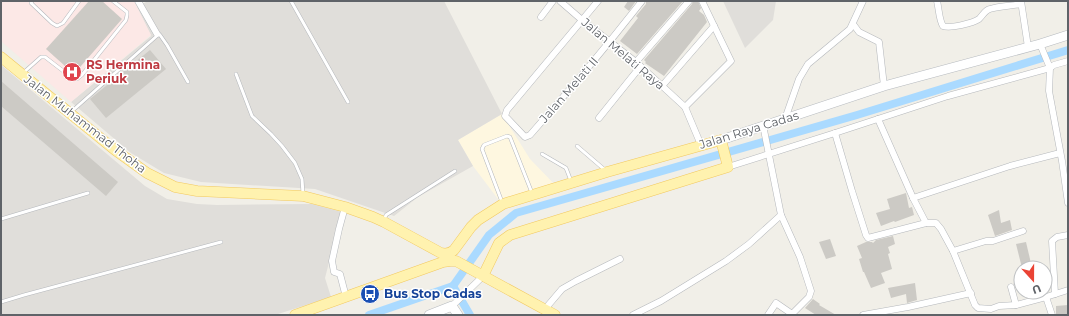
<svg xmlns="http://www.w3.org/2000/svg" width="1069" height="316" viewBox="0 0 1069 316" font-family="Montserrat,sans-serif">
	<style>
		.commercial { fill: #fef7e0 }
		.industrial { fill: #e0deda }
		.medical { fill: #fce8e6 }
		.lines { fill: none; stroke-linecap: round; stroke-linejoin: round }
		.canal { stroke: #aadaff; stroke-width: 8 }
		.building { fill: #cccac5 }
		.lane-casing { stroke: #b5b8bc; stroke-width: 4 }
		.street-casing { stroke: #b5b8bc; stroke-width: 7 }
		.secondary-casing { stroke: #b6babf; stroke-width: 10 }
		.primary-casing { stroke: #f2c960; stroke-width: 11 }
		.lane { stroke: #fff; stroke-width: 3 }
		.street { stroke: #fff; stroke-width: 6 }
		.secondary { stroke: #fff; stroke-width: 9 }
		.primary { stroke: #fff2af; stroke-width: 10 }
		.labels { text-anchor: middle; stroke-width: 3; stroke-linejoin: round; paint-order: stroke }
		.street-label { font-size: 12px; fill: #5f6368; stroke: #fff }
		.health-label { font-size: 12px; font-weight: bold; fill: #be3a42; stroke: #fff; text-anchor: start }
		.transit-label { font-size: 12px; font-weight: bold; fill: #164399; stroke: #fff; text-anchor: start }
	</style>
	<rect width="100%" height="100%" fill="#f1efe8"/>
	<polygon class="commercial" points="502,114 530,159 560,190 504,207 473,166 458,140"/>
	<g class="industrial">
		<polygon points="148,1 444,1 502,114 458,140 473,166 418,197 394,216 315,189 201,182 164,173 131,153 71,102 151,36 137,7"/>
		<polygon points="723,1 776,1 773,20 745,48"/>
		<polygon points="1,65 145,186 167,199 197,204 217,205 312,204 342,212 325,278 331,297 275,315 1,315"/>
	</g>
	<polygon class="medical" points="1,1 134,1 151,35 71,102 1,41"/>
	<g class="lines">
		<g class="canal">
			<polyline points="453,286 489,235 516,213 857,115 1068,50"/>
			<polyline points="453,286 470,315"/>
			<polyline points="369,315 453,286"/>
		</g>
	</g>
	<g class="building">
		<polygon points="89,1 102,1 122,19 74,74 46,49"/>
		<polygon points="628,1 636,1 629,11 624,7"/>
		<polygon points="646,1 683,1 637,54 620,41 638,18 636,16 646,4"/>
		<polygon points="693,1 698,1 701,8 699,11 704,15 707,22 664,76 645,63 646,62 644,60 692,4"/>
		<polygon points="150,50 166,69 106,118 90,99"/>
		<polygon points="1,81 118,182 106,196 1,106"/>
		<polygon points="906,193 909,208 912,207 914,215 895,222 894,221 881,226 876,213 890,209 887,199"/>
		<polygon points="999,210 1001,223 1010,220 1012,230 995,236 988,215"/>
		<polygon points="893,236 895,244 888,247 890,253 888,254 892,269 881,273 885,283 871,288 864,272 863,272 859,259 862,258 857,246 866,242 872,242 873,243 876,240"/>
		<polygon points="830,239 836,256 826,259 819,242"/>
		<polygon points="1026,242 1030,259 1031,268 1022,268 1016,244"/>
		<polygon points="915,283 917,300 907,303 906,294 891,298 888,288"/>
		<polygon points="813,299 820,304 819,305 836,315 816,315 805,308"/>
		<polygon points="1068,305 1068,315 1056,315 1056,306"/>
	</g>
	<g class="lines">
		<g class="lane-casing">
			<g id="lane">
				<polyline points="32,1 31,3 52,23 57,26 63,23 79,1"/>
				<polyline points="291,1 348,102"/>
				<polyline points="23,73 41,57 45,57 71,77 77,79 82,75 126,20 127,15 127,12 113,1"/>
				<polyline points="236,74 252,116 271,134 282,146 295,163 302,179 303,194"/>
				<polyline points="71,112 159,34 160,35 167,45 188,82"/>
				<polyline points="577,146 605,170"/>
				<polyline points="542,154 566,168 571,181"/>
				<polyline points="502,202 482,149 484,145 507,136 510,137 532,193"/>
				<polyline points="1,219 88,193"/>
				<polyline points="384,220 386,215 455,171"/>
				<polyline points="1,302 24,295 221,242"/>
			</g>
		</g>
		<g class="street-casing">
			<g id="street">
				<polyline points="138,1 157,34"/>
				<polyline points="560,1 582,20 636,62 685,107 701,145"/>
				<path d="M598 1 507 110 505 116 525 137 530 135C569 91 606 47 642 1"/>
				<path d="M937 1C939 9 939 20 943 26 950 29 973 23 979 19 983 15 985 10 990 9 1000 6 1011 6 1021 4"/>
				<polyline points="1021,1 1028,47"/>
				<polyline points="541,17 553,1"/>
				<polyline points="853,24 859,32 879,42 884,86"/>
				<polyline points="1040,44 1050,68 1049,91 1062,161 1068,203"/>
				<polyline points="636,62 689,1"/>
				<polyline points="662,86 714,26"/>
				<polyline points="685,107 731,61 702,1"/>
				<polyline points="599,118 640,67"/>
				<polyline points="785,119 799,79 808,64 850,29 863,1"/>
				<polyline points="878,119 913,198 926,223"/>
				<polyline points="763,125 781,215 800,257 811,291 809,297 792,314 776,303 768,315"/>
				<polyline points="835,133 852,191 866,235 868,238 926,223 936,223 941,229 953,251 975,305 978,308 991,309 999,306 1016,305 1046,297 1068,290"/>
				<polyline points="728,167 835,133 948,96 1050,68 1054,65 1068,61"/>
				<polyline points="913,198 1010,166 1060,153"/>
				<polyline points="345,207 339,229 332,261 334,272 340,274 346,297"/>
				<polyline points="953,251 986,241 993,241 1023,231"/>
				<polyline points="1011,287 1016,305"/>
				<polyline points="1055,294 1052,241 1057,237 1068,235"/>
				<polyline points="1046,297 1052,315"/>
				<polyline points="452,306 478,281 483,276"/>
				<polyline points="545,309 562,289 576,281 620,259"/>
				<polyline points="633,315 661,301 726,261 749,244 781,215"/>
				<polyline points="863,315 908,307 971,293"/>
			</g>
		</g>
		<g class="secondary-casing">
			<g id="secondary">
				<polyline points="721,140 884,86 1040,44 1068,35"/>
				<polyline points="429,315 452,306 458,315"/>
			</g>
		</g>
		<g class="primary-casing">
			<g id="primary">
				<path d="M1 57 115 150 147 173 175 187 197 191 303 196 345 207 373 217 384 222 441 253C446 254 450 254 454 250L471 227 478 220 503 204 607 172 721 140 728 167 510 235 499 243 483 276"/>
				<polyline points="295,315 443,262 450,261 456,261 555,315"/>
			</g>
		</g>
		<use href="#lane" class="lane"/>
		<use href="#street" class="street"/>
		<use href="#secondary" class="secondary"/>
		<use href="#primary" class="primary"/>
	</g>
	<defs>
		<g id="hospital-disc" transform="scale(1)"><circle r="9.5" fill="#e0444e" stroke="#fff"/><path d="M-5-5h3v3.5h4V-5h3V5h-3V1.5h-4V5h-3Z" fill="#fff"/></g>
		<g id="bus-disc" transform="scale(1)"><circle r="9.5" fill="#1a4fb4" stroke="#fff"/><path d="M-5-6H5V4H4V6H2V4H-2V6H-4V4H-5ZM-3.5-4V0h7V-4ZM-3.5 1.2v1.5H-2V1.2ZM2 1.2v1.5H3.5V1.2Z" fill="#fff"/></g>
	</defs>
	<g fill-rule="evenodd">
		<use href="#hospital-disc" x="72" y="72"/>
		<use href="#bus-disc" x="370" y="294"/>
	</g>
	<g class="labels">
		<g class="street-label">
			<text transform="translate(623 54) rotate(40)" y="4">Jalan Melati Raya</text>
			<text transform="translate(569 90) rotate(-49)" y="4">Jalan Melati II</text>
			<text transform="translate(85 124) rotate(38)" y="4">Jalan Muhammad Thoha</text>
			<text transform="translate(749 130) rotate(-17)" y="4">Jalan Raya Cadas</text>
		</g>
		<g class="health-label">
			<text x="86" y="69">RS Hermina<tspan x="86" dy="14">Periuk</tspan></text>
		</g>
		<g class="transit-label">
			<text x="384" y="298">Bus Stop Cadas</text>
		</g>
	</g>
	<rect width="1069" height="316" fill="none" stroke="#5f6368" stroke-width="4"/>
	<g transform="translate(1033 280) rotate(159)"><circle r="19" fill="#ffffff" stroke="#bfc1c3"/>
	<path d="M0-3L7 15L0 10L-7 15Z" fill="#ea4335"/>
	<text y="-6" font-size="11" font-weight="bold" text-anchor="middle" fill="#5f6368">U</text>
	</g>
</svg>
